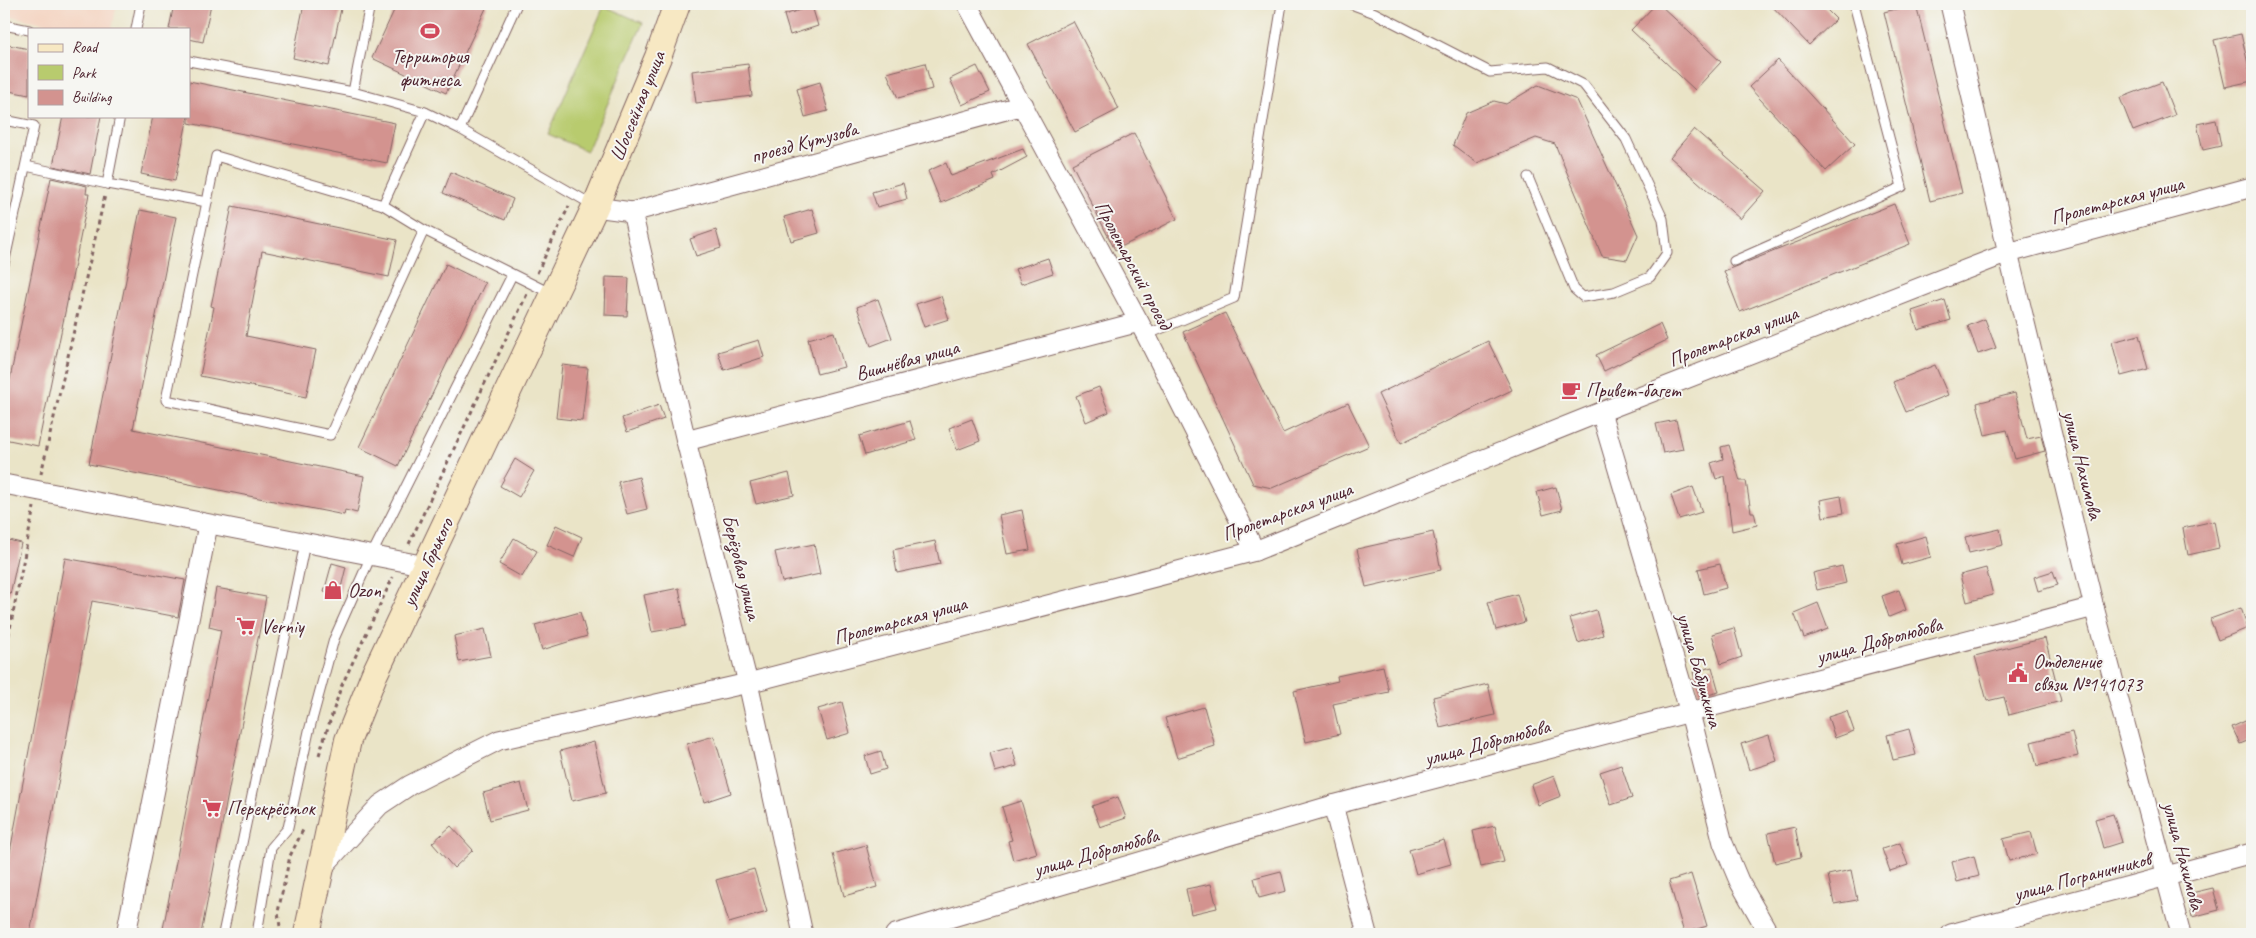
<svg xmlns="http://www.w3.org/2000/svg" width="2256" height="938" viewBox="0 0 2256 938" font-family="Caveat,sans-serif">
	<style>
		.built { fill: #f4d3c0 }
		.green { fill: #b8cb6e; stroke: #81754c }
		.building { fill: #d3938f }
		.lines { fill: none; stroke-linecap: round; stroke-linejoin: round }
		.service-casing { stroke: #826462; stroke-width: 11 }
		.minor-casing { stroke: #826462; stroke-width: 21 }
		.secondary-casing { stroke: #826462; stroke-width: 28 }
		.path { stroke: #826462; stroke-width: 3; stroke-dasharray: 4 4; stroke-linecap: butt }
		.service { stroke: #fff; stroke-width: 9 }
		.minor { stroke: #fff; stroke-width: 19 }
		.secondary { stroke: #f7e8c3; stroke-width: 26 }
		.labels { text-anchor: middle; stroke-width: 4; stroke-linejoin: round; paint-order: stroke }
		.poi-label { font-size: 20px; fill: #4a1f2b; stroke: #f6f6f2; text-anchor: start }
		.street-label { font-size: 20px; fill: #4a1f2b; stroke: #f6f6f2 }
	</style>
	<rect width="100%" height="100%" fill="#f6f6f2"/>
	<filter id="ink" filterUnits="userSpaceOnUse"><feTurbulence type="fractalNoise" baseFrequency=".02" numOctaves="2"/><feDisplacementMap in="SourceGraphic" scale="10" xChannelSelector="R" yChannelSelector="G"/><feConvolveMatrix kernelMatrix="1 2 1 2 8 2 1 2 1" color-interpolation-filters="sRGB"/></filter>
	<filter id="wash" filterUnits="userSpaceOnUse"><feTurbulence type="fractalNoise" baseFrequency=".0096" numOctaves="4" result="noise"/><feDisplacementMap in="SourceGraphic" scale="20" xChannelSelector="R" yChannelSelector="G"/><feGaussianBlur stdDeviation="1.12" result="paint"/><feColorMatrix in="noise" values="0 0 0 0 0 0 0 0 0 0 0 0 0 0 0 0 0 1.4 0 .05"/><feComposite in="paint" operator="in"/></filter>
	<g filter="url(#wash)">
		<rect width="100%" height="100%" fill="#eae4c7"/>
		<polygon class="built" points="4,4 117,4 112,29 73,29 4,15"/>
		<polygon class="green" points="604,6 643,23 587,151 548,134"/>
		<g id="blocks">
			<g class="building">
				<polygon points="174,4 211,4 203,42 189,39 189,29 169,29"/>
				<polygon points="304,4 342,4 329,66 293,58"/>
				<polygon points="397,4 488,4 446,93 372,58"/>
				<polygon points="1656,4 1659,4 1721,62 1695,90 1631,30"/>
				<polygon points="1770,4 1821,4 1836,19 1809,45"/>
				<polygon points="1916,4 1962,193 1930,201 1884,12"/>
				<polygon points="812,6 818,26 790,35 784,15"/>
				<polygon points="1073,21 1119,109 1075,132 1028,44"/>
				<polygon points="2241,34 2252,81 2225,87 2214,40"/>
				<polygon points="4,44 29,49 29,95 4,90"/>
				<polygon points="1778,60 1855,144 1826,171 1749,87"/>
				<polygon points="925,63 932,89 898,98 887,73"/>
				<polygon points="748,64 752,96 696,103 692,71"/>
				<polygon points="977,66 990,92 962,105 950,79"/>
				<polygon points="189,81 395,123 387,163 189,123"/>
				<polygon points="820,82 828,111 805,117 797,89"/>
				<polygon points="2162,82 2175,115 2133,131 2120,98"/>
				<polygon points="1538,85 1577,100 1638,235 1627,260 1602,256 1555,144 1536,138 1477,163 1453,145 1466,113 1494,101 1506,104"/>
				<polygon points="63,116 101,116 90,174 53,166"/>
				<polygon points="153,116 188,116 175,181 141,174"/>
				<polygon points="2216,120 2221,146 2203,150 2197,124"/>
				<polygon points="1694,129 1765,191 1740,219 1670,157"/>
				<polygon points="1134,133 1177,219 1115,250 1072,164"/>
				<polygon points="1023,149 1027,157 993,175 995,180 941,203 928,171 946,163 951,176"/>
				<polygon points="451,172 513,199 505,220 443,193"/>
				<polygon points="51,178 87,186 86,194 89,194 38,446 4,439 4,408"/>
				<polygon points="903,183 907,199 877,207 872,192"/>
				<polygon points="1894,204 1910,244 1740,312 1724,271"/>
				<polygon points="232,206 397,240 389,277 262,251 246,336 316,350 306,397 200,376 214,307 211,306"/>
				<polygon points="812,209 819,233 791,241 784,217"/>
				<polygon points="140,210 176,217 133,429 364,476 357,513 345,510 344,515 89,464"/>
				<polygon points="716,230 721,248 696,256 690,239"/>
				<polygon points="1048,258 1053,273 1021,284 1015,269"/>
				<polygon points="446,264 485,283 398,466 359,447"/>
				<polygon points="606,277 629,278 627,316 605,315"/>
				<polygon points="941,296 949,319 924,327 916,304"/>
				<polygon points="878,299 892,338 871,346 857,307"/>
				<polygon points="1945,300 1951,320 1918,330 1912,311"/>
				<polygon points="1225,313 1283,433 1348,403 1369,446 1272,488 1253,484 1183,332"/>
				<polygon points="1985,319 1996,348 1978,354 1968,326"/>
				<polygon points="1660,324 1667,340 1604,371 1596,355"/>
				<polygon points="834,332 844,367 817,374 808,339"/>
				<polygon points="2139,335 2148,369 2121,376 2112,342"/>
				<polygon points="759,340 764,357 724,370 718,352"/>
				<polygon points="1488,341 1512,390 1401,443 1378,394"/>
				<polygon points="562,365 588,368 582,421 556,418"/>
				<polygon points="1935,365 1948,395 1906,412 1893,382"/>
				<polygon points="1099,387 1109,412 1086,422 1076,396"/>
				<polygon points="2015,393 2027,439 2041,436 2045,451 2015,459 2007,430 1985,435 1977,403"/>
				<polygon points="659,405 664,419 627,432 622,418"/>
				<polygon points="972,419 980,441 957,450 949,428"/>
				<polygon points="1676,420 1683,449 1663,453 1656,424"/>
				<polygon points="910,421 916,440 865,455 859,436"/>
				<polygon points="1729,445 1740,481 1746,481 1751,512 1754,512 1757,525 1732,531 1725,476 1716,479 1711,463 1723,459 1721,447"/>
				<polygon points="515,459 534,471 519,497 500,486"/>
				<polygon points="789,473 794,495 756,504 750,483"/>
				<polygon points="639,477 647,509 627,514 618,482"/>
				<polygon points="1556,487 1562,510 1543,515 1537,492"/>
				<polygon points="1693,487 1702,512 1679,519 1671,495"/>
				<polygon points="1841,496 1844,513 1823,517 1820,500"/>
				<polygon points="1022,510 1030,550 1007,554 999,515"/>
				<polygon points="2214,521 2219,548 2188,555 2183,528"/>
				<polygon points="556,525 582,537 574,557 547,545"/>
				<polygon points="2000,529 2003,545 1969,553 1965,537"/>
				<polygon points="1433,532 1441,570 1366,587 1357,549"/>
				<polygon points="1926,536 1931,557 1902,565 1897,544"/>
				<polygon points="514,538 537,551 522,577 499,564"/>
				<polygon points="4,539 21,543 10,595 4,594"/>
				<polygon points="935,541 940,564 897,573 893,550"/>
				<polygon points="814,544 820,574 782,582 775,552"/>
				<polygon points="65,558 185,580 178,617 92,601 30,934 4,934 4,884"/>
				<polygon points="332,563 346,567 339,596 324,592"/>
				<polygon points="1720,564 1726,588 1704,594 1698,569"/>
				<polygon points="1842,566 1846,583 1817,590 1813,573"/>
				<polygon points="1986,568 1993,595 1967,602 1960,575"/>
				<polygon points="2053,571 2058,585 2038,591 2034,577"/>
				<polygon points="216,588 266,597 201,934 162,934 221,630 209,627"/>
				<polygon points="679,588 686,626 652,632 644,595"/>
				<polygon points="1899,590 1906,610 1889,617 1882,596"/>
				<polygon points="1517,594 1525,622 1496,630 1488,602"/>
				<polygon points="1818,603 1828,629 1804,638 1794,613"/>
				<polygon points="2241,608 2248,628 2218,640 2210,619"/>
				<polygon points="1596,610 1603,635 1578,643 1570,618"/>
				<polygon points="580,612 587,636 542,650 535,625"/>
				<polygon points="1734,628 1742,657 1721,664 1712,634"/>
				<polygon points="485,629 491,656 459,662 454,636"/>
				<polygon points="2045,638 2061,701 2009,715 2004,697 1987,701 1975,656"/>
				<polygon points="1383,666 1389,692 1333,704 1340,734 1306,742 1294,691 1338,681 1337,676"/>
				<polygon points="1712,667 1719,692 1700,697 1693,672"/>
				<polygon points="1488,684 1495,715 1440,728 1433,697"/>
				<polygon points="842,702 850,733 827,740 818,709"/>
				<polygon points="1204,707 1215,746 1177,758 1165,718"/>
				<polygon points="1847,711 1854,731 1835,738 1828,717"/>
				<polygon points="2252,718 2252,739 2240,744 2232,727"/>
				<polygon points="1909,729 1916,755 1893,760 1887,735"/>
				<polygon points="2072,732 2078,756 2037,766 2031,742"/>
				<polygon points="1769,735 1777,761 1749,770 1741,744"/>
				<polygon points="714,736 731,793 704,802 687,744"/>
				<polygon points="594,742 606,793 572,801 560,751"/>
				<polygon points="1012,747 1017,766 995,772 990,753"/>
				<polygon points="881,751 886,769 870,774 865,756"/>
				<polygon points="1621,765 1632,798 1611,805 1600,772"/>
				<polygon points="1554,776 1561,796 1538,805 1531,785"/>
				<polygon points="521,783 528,810 490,820 483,793"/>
				<polygon points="1118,797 1126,818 1100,827 1092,806"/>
				<polygon points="1021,801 1037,853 1013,860 1008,841 1012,840 1002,807"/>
				<polygon points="2113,814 2122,842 2103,848 2095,819"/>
				<polygon points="451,826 473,850 454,868 432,843"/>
				<polygon points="1495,826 1504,862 1481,867 1473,831"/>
				<polygon points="1795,827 1801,857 1775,863 1768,833"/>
				<polygon points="2031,832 2037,854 2009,861 2003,839"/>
				<polygon points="1444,840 1451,864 1416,874 1409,850"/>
				<polygon points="1900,843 1908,865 1890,871 1882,849"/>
				<polygon points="866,845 877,887 844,896 833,854"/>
				<polygon points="1974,856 1979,876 1957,882 1952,862"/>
				<polygon points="754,869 767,912 729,923 716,880"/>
				<polygon points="1851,870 1857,900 1834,904 1828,875"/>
				<polygon points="1281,871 1286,891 1259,898 1254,878"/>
				<polygon points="1691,874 1707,926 1684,933 1669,881"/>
				<polygon points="1211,884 1217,908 1191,914 1186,889"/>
				<polygon points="2213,888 2219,910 2192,917 2187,894"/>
			</g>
		</g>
	</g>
	<g filter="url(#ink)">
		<use href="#blocks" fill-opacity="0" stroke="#826462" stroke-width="1"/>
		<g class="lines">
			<g class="service-casing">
				<g id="service">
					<polyline points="1351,4 1375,13 1490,72 1548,67 1584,85 1626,139 1663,219 1667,253 1650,277 1614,292 1583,297 1574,289 1528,177"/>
					<polyline points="4,25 29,30"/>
					<polyline points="136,29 141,4"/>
					<polyline points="189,61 353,92 425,112 460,129 593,205"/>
					<polyline points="353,92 370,4"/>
					<polyline points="120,116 107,184 207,202 216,156 383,205 424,230 552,294"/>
					<polyline points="4,120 34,126 4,264"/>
					<polyline points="460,129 517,4"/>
					<polyline points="26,166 107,184"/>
					<polyline points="207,202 166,400 330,435 424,230"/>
					<polyline points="383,205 425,112"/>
					<polyline points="1734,261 1902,187 1854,4"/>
					<polyline points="1146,335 1234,298 1282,4"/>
					<polyline points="223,934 305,543"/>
					<polyline points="257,934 271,848 288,828 309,731 334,639 371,556 512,275"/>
				</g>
			</g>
			<g class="minor-casing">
				<g id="minor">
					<polyline points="967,4 1146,335 1255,551"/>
					<polyline points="1950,4 2008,253 2094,607 2181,934"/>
					<polyline points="595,207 632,212 1024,105"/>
					<polyline points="632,212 686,441 748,683 803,934"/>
					<polyline points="1601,412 1690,713 1723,843 1739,881 1769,934"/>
					<polyline points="686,441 1139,322"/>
					<polyline points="4,484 426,566"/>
					<polyline points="1333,805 1367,934"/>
					<polyline points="321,869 380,805 410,785 499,740 748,683 1255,551 1601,412 2008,253 2252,187"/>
					<polyline points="126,934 208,525"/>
					<polyline points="895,934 1333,805 2094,607"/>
					<polyline points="1951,934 2252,853"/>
				</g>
			</g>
			<g class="secondary-casing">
				<polyline id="secondary" points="307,934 348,740 374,675 595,207 658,57 677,4"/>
			</g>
			<g class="path">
				<polyline points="537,273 569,206"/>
				<polyline points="41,474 105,195"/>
				<polyline points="409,544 527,294"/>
				<polyline points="4,659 34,507"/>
				<polyline points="319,755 341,687 393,577"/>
				<polyline points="261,813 277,816"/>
				<polyline points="281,934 278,912 290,856 303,830"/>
			</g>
			<use href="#service" class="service"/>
			<use href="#minor" class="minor"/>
			<use href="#secondary" class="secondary"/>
		</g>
	</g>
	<defs>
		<g id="stadium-bare" transform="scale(1.5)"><path d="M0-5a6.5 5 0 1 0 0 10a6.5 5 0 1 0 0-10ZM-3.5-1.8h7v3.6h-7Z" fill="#d1495b" stroke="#f6f6f2" stroke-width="2.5" paint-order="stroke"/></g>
		<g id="cafe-bare" transform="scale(1.5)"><path d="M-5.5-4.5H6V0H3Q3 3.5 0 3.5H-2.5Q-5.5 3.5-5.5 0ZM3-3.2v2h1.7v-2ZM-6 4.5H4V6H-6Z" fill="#d1495b" stroke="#f6f6f2" stroke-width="2.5" paint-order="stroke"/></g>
		<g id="shop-bare" transform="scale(1.5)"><path d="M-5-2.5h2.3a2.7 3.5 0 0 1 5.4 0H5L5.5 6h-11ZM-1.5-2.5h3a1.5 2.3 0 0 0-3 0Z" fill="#d1495b" stroke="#f6f6f2" stroke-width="2.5" paint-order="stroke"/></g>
		<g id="supermarket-bare" transform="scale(1.5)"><path d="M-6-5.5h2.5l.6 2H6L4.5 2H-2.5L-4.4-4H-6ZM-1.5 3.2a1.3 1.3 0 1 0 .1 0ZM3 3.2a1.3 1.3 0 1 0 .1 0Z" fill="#d1495b" stroke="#f6f6f2" stroke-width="2.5" paint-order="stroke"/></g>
		<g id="civic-bare" transform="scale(1.5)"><path d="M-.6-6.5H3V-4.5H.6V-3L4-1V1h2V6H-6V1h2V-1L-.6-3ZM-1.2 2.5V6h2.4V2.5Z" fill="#d1495b" stroke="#f6f6f2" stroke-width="2.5" paint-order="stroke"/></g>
	</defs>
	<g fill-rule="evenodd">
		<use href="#stadium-bare" x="430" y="31"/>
		<use href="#cafe-bare" x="1571" y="390"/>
		<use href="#shop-bare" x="333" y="590"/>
		<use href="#supermarket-bare" x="246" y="626"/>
		<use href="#civic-bare" x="2018" y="673"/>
		<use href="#supermarket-bare" x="212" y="808"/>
	</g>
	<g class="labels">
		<g class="poi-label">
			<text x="430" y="63" text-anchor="middle">Территория<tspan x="430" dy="23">фитнеса</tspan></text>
			<text x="1586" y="397">Привет-багет</text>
			<text x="348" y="597">Ozon</text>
			<text x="261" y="633">Verniy</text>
			<text x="2033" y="668">Отделение<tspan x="2033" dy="23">связи №141073</tspan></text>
			<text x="227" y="815">Перекрёсток</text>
		</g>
		<g class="street-label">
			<text transform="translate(637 106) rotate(-68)" y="7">Шоссейная улица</text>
			<text transform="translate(804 142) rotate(-15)" y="7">проезд Кутузова</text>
			<text transform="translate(2117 200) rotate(-15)" y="7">Пролетарская улица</text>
			<text transform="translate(1134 265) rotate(62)" y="7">Пролетарский проезд</text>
			<text transform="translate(1733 336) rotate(-21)" y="7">Пролетарская улица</text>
			<text transform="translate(907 360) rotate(-15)" y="7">Вишнёвая улица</text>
			<text transform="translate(2083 465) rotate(76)" y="7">улица Нахимова</text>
			<text transform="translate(1287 511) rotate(-20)" y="7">Пролетарская улица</text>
			<text transform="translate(427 562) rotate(-65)" y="7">улица Горького</text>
			<text transform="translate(742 567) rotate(76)" y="7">Берёзовая улица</text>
			<text transform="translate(900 620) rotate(-15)" y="7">Пролетарская улица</text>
			<text transform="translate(1879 640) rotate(-15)" y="7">улица Добролюбова</text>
			<text transform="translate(1700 670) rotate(74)" y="7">улица Бабушкина</text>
			<text transform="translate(1487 742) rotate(-15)" y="7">улица Добролюбова</text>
			<text transform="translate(1096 852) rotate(-16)" y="7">улица Добролюбова</text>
			<text transform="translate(2184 856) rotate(75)" y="7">улица Нахимова</text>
			<text transform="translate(2082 876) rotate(-15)" y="7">улица Пограничников</text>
		</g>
	</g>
	<rect width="2256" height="938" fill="none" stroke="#f6f6f2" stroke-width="20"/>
	<rect x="28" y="28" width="162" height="90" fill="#f6f6f2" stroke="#b1a0a2"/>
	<rect x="38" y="44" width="25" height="8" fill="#f7e8c3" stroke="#b1a0a2"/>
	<text x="72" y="52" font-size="15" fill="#4a1f2b">Road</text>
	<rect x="38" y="65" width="25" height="15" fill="#b8cb6e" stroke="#b1a0a2"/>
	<text x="72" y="78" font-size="15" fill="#4a1f2b">Park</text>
	<rect x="38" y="90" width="25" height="15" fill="#d3938f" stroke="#b1a0a2"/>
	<text x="72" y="102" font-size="15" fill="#4a1f2b">Building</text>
</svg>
